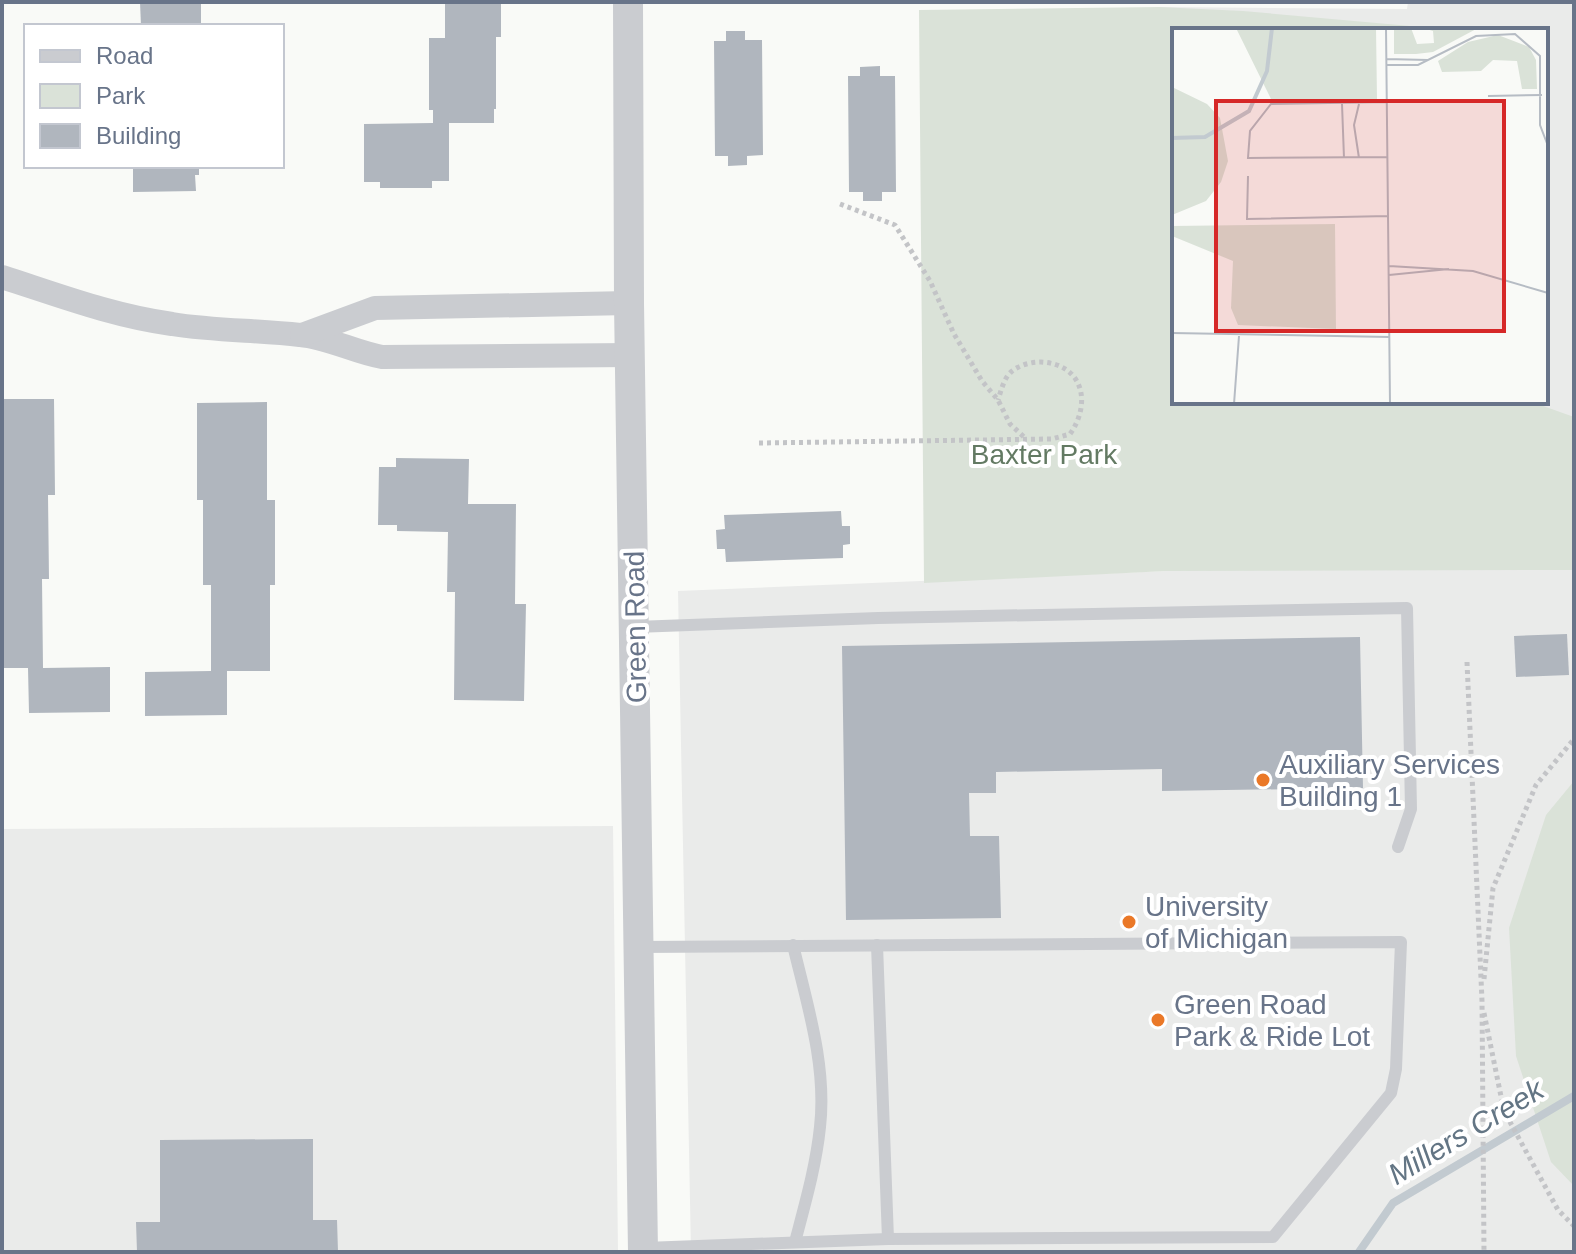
<svg xmlns="http://www.w3.org/2000/svg" width="1576" height="1254" viewBox="0 0 1576 1254" font-family="Helvetica,sans-serif">
	<style>
		.built { fill: #eaebea; fill-rule: evenodd }
		.green { fill: #dae2d8 }
		.lines { fill: none; stroke-linecap: round; stroke-linejoin: round }
		.stream { stroke: #c2cad0; stroke-width: 8 }
		.building { fill: #b0b6be }
		.path { stroke: #c3c4c7; stroke-width: 5; stroke-dasharray: 4 4; stroke-linecap: butt }
		.service { stroke: #caccd0; stroke-width: 12 }
		.minor { stroke: #caccd0; stroke-width: 24 }
		.tertiary { stroke: #caccd0; stroke-width: 30 }
		.poi-dot { fill: #ea7827; stroke: #fff; stroke-width: 3 }
		.labels { text-anchor: middle; stroke-width: 8; stroke-linejoin: round; paint-order: stroke }
		.park-label { font-size: 28px; fill: #637a63; stroke: #fff }
		.street-label { font-size: 28px; fill: #687489; stroke: #fff }
		.poi-label { font-size: 28px; fill: #687489; stroke: #fff; text-anchor: start }
		.water-label { font-size: 30px; font-style: italic; fill: #637584; stroke: #fff }
		.inset-river { fill: none; stroke: #c2cad0; stroke-width: 4 }
		.inset-road { fill: none; stroke: #b6bcc4; stroke-width: 2 }
		.view { fill: #d62828; fill-opacity: 0.15; stroke: #d62828; stroke-width: 4 }
		.inset-edge { fill: none; stroke: #687489; stroke-width: 4 }
	</style>
	<rect width="100%" height="100%" fill="#f9faf7"/>
	<g class="built">
		<path d="M1408 2H1574V1252H691L678 591 1166 571 1159 7 1407 9ZM1174 30H1546V402H1174Z"/>
		<polygon points="613,826 618,1252 2,1252 2,829"/>
	</g>
	<g class="green">
		<polygon points="1159,7 1243,11 1455,30 1174,30 1174,402 1532,402 1574,417 1574,570 1166,571 924,583 919,10"/>
		<polygon points="1574,781 1574,1186 1551,1162 1516,1056 1509,928 1546,815"/>
	</g>
	<g class="lines">
		<polyline class="stream" points="1359,1252 1393,1203 1574,1096"/>
	</g>
	<g class="building">
		<polygon points="140,2 201,2 201,26 141,26"/>
		<polygon points="445,2 501,2 501,37 496,37 496,109 494,109 494,123 449,123 449,181 432,181 432,188 380,188 380,182 364,182 364,124 433,123 433,110 429,110 429,38 445,38"/>
		<polygon points="726,31 745,31 745,40 762,40 763,155 747,156 747,165 728,166 728,156 715,156 714,41 726,41"/>
		<polygon points="880,66 880,76 895,76 896,192 882,192 882,201 863,201 863,192 849,192 848,76 860,76 860,67"/>
		<polygon points="133,166 199,166 199,175 195,175 196,191 133,192"/>
		<polygon points="2,399 54,399 55,495 48,495 49,579 42,579 43,668 110,667 110,712 29,713 28,668 2,668"/>
		<polygon points="267,402 267,500 275,500 275,585 270,585 270,671 227,671 227,715 145,716 145,672 211,671 211,585 203,585 203,500 197,500 197,403"/>
		<polygon points="396,458 469,459 468,504 516,504 515,604 526,604 524,701 454,700 455,592 447,592 448,532 397,531 397,525 378,525 379,467 396,467"/>
		<polygon points="841,511 842,526 850,526 850,544 843,545 843,558 726,562 725,549 717,549 716,530 725,529 724,515"/>
		<polygon points="1567,634 1569,675 1516,677 1514,636"/>
		<polygon points="1360,637 1363,788 1162,791 1162,769 996,772 996,793 969,793 970,836 999,836 1001,918 846,920 842,646"/>
		<polygon points="313,1139 313,1220 337,1220 338,1252 137,1252 136,1222 160,1222 160,1140"/>
	</g>
	<g class="lines">
		<g class="path">
			<polyline points="840,204 895,225 930,281 954,334 982,381 998,400 1010,424 1024,437"/>
			<path d="M759 443 1052 439 1070 434C1092 403 1083 364 1041 362 1031 362 1019 365 1011 372 1004 378 1001 391 998 400"/>
			<polyline points="1467,662 1482,1001 1484,1252"/>
			<polyline points="1484,979 1493,888 1536,785 1574,739"/>
			<polyline points="1484,1013 1504,1111 1558,1210 1574,1226"/>
		</g>
		<g class="service">
			<polyline points="635,627 878,618 1407,608 1411,809 1398,847"/>
			<path d="M793 945C807 1004 827 1066 820 1127 816 1166 805 1204 795 1242"/>
			<polyline points="877,945 888,1239"/>
			<polyline points="638,947 1401,942 1396,1069 1391,1093 1273,1237 888,1239 645,1248"/>
		</g>
		<g class="minor">
			<path d="M2 277C58 295 113 316 172 324 215 331 257 330 300 335 327 337 354 352 382 357L632 355"/>
			<polyline points="302,335 375,308 629,303"/>
		</g>
		<polyline class="tertiary" points="628,2 629,303 643,1252"/>
	</g>
	<g class="poi-dot">
		<circle cx="1263" cy="780" r="8"/>
		<circle cx="1129" cy="922" r="8"/>
		<circle cx="1158" cy="1020" r="8"/>
	</g>
	<g class="labels">
		<g class="park-label">
			<text x="1044" y="464">Baxter Park</text>
		</g>
		<g class="street-label">
			<text transform="translate(635 627) rotate(-91)" y="10">Green Road</text>
		</g>
		<g class="poi-label">
			<text x="1279" y="774">Auxiliary Services<tspan x="1279" dy="32">Building 1</tspan></text>
			<text x="1145" y="916">University<tspan x="1145" dy="32">of Michigan</tspan></text>
			<text x="1174" y="1014">Green Road<tspan x="1174" dy="32">Park &amp; Ride Lot</tspan></text>
		</g>
		<g class="water-label">
			<text transform="translate(1466 1132) rotate(-31)" y="10">Millers Creek</text>
		</g>
	</g>
	<g transform="translate(1172 28)">
		<rect width="376" height="376" fill="#f9faf7"/>
		<path d="M64 0H204L205 71H99ZM222 0H239L245 16 262 15 261 3 251 0H306L261 24 244 26H222ZM326 7 357 19 364 32 365 61H350L345 33 321 32 309 43 270 44 266 33 296 14ZM0 59 35 76 48 90 56 133 49 154 34 173 0 187ZM163 196 164 301 66 297 59 280 61 233 0 208V198Z" fill="#dae2d8"/>
		<path class="inset-river" d="M0 110 33 109 77 83 95 43 100 0"/>
		<path class="inset-road" d="M214 0 218 376M214 31 256 32M214 37H246L304 8 343 6 368 28V97L376 118M316 68 370 67M215 74 99 76 78 103 76 130 215 129M170 76 172 130M187 76 182 97 187 130M76 148 75 191 216 188M217 238 301 243 376 265M217 247 277 241M0 305 217 309M62 376 67 308"/>
		<path class="view" d="M44 73H332V303H44Z"/>
		<rect width="376" height="376" class="inset-edge"/>
	</g>
	<rect width="1576" height="1254" fill="none" stroke="#687489" stroke-width="8"/>
	<rect x="24" y="24" width="260" height="144" fill="#ffffff" stroke="#c3c7d0" stroke-width="2"/>
	<rect x="40" y="50" width="40" height="12" fill="#caccd0" stroke="#c3c7d0" stroke-width="2"/>
	<text x="96" y="64" font-size="24" fill="#687489">Road</text>
	<rect x="40" y="84" width="40" height="24" fill="#dae2d8" stroke="#c3c7d0" stroke-width="2"/>
	<text x="96" y="104" font-size="24" fill="#687489">Park</text>
	<rect x="40" y="124" width="40" height="24" fill="#b0b6be" stroke="#c3c7d0" stroke-width="2"/>
	<text x="96" y="144" font-size="24" fill="#687489">Building</text>
</svg>
